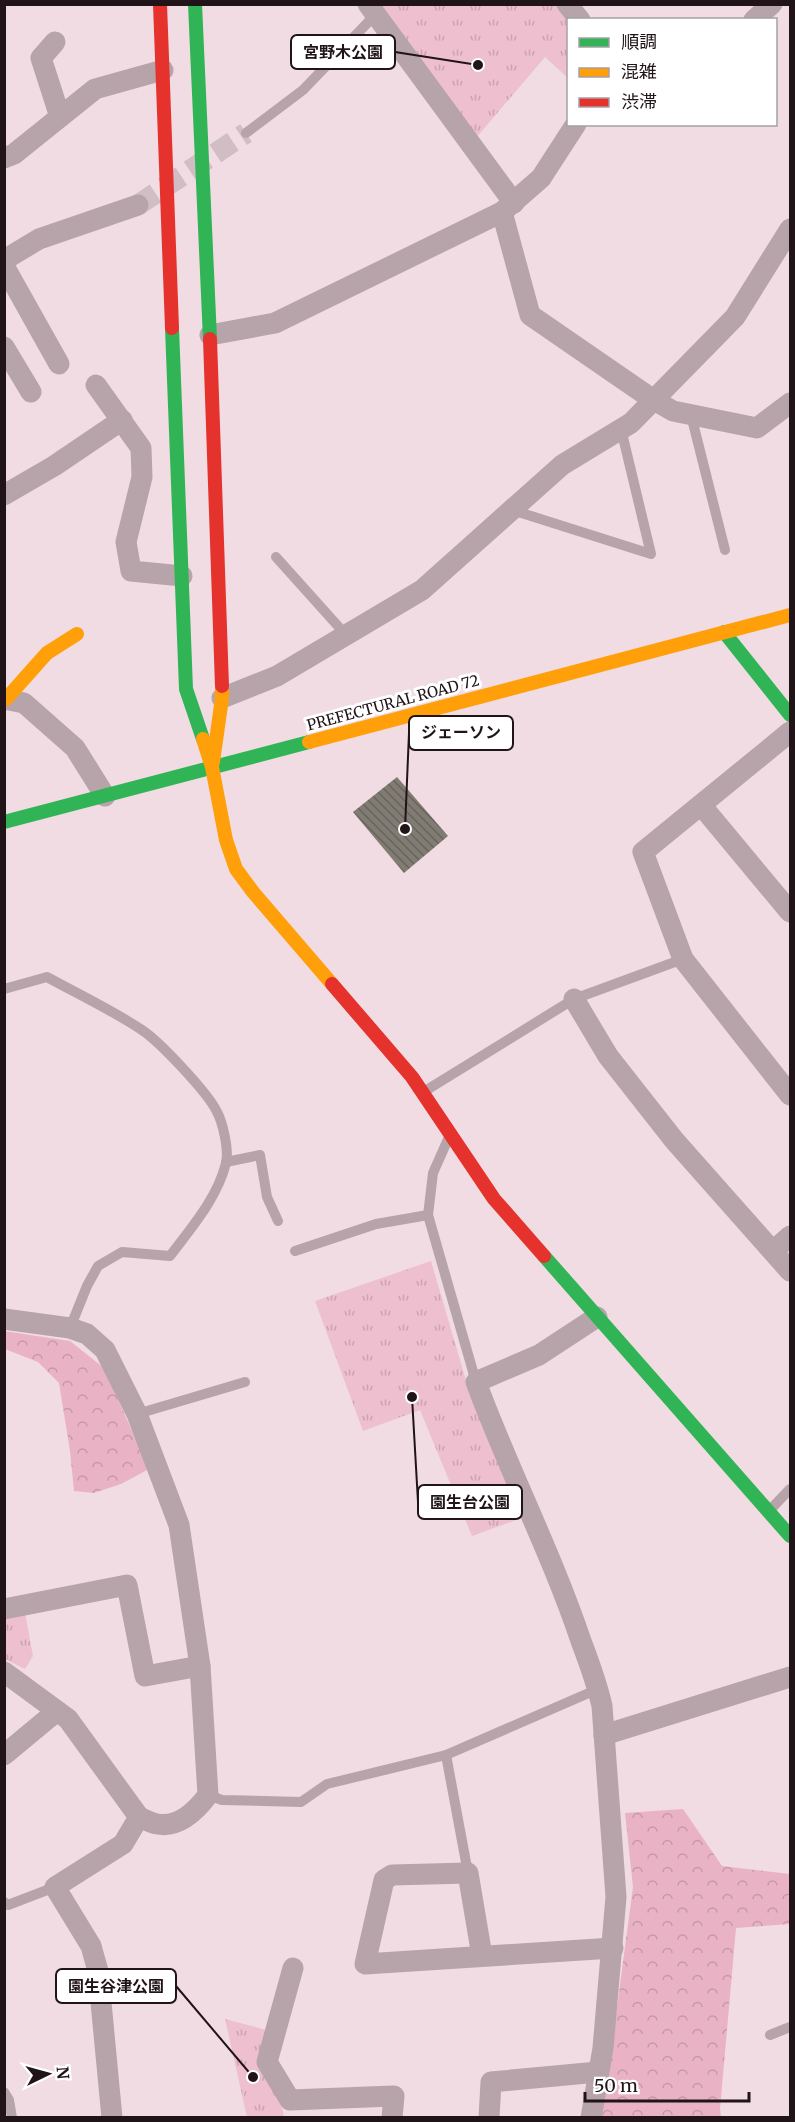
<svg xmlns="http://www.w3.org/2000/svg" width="795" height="2122" viewBox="0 0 795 2122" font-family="Merriweather,'Noto Sans JP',serif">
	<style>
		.forest { fill: url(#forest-crowns) }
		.park { fill: url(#park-tufts) }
		.building { fill: url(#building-back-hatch) }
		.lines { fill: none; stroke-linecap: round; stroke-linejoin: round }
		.street-tunnel { stroke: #d1bec4; stroke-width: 21; stroke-dasharray: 21 10; stroke-linecap: butt }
		.lane { stroke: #b7a3aa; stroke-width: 10 }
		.street { stroke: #b7a3aa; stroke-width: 21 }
		.fast { stroke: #30b455; stroke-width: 14 }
		.slow { stroke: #ff9f0a; stroke-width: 14 }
		.jam { stroke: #e5322d; stroke-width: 14 }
		.labels { text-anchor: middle; stroke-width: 6; stroke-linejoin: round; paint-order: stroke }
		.street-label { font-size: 15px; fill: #201418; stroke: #fff }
		.leader { fill: none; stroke: #201418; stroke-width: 2 }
		.callout-dot { fill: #201418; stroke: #fff; stroke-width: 2 }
		.callout { fill: #fff; stroke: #201418; stroke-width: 2 }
		.callout-label { font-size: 16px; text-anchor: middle; font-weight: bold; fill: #201418 }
	</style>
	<defs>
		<pattern id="forest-crowns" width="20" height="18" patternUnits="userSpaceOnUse" patternTransform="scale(1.5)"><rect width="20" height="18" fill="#eab2c5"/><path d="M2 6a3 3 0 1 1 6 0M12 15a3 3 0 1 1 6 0" fill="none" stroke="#c898a8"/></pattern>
		<pattern id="park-tufts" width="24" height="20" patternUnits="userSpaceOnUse" patternTransform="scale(1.5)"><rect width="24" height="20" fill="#eebfce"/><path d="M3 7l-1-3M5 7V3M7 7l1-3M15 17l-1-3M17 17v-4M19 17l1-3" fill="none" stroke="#cca3b0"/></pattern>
		<pattern id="building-back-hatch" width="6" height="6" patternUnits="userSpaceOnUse" patternTransform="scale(1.5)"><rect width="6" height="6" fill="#807c73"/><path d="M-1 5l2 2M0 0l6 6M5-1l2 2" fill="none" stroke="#68645d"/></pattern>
	</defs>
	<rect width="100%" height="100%" fill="#f0dce2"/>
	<g class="forest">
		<polygon points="4,1331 70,1341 104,1368 149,1469 121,1484 94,1493 74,1491 70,1451 59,1383 38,1362 5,1349"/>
		<polygon points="683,1809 722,1866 790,1874 790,1924 736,1928 720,2109 721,2117 600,2118 606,2090 633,1887 625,1813"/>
	</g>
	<g class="park">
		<polygon points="381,5 557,5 568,20 568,78 545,57 476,138"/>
		<polygon points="431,1261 467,1384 527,1516 472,1536 420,1410 363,1431 315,1301"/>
		<polygon points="25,1613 33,1656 25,1669 5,1659 4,1616"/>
		<polygon points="225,2019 266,2030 284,2117 247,2117"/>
	</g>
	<polygon class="building" points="397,777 448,836 404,873 353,812"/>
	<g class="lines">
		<polyline class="street-tunnel" points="138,205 246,133"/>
		<g class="lane">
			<polyline points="246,133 303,90 375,15"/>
			<polyline points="691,415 725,550"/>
			<polyline points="512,510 651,554 621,429"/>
			<polyline points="276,557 346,635"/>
			<path d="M4 989 47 977C78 994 112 1010 142 1030 160 1042 206 1091 216 1110 223 1122 229 1150 226 1163 217 1199 191 1228 170 1256L122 1252 98 1266 87 1286 70 1328"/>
			<polyline points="425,1091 574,999 683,959"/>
			<polyline points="449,1137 433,1173 428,1215 476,1382"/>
			<polyline points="226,1162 260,1155 267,1197 278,1221"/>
			<polyline points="295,1251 376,1224 428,1215"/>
			<polyline points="137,1414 245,1382"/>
			<polyline points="769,1511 790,1489"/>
			<polyline points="446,1755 468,1873"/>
			<polyline points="208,1795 222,1800 301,1802 327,1784 446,1755 598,1689"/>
			<polyline points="4,1902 8,1905 55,1887"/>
			<polyline points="770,2035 790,2027"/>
			<polyline points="4,2092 9,2100 12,2118"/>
		</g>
		<g class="street">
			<polyline points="368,4 514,203"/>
			<polyline points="567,4 580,20"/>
			<polyline points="754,20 772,4"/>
			<polyline points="55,42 41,58 60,117"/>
			<polyline points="4,158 14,154 95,89 163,70"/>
			<polyline points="502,212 530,315 652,399 673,411 757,428 790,403"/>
			<polyline points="4,260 39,239 138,205"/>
			<polyline points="4,266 59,364"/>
			<polyline points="210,335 275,323 502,212 541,178 576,124"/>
			<polyline points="4,347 31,392"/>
			<polyline points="96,385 141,448 142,477 126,542 131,571 182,576"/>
			<polyline points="4,495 54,466 122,420"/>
			<polyline points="222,698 277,676 422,590 562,465 631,423 735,317 790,229"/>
			<polyline points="4,699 24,703 75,748 105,796"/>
			<polyline points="790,732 643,852 683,959 790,1095"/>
			<polyline points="701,805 790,912"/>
			<polyline points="574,999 608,1056 674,1140 790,1271"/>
			<polyline points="773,1251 790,1236"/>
			<path d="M4 1319 70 1328 87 1334 105 1350 137 1414 179 1525 200 1666 208 1795C196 1811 178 1828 157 1824 151 1823 144 1819 139 1817"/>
			<polyline points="4,1609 127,1585 145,1676 200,1666"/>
			<polyline points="4,1672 68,1719 139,1817 123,1844 55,1887 91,1946 98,1971 112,2118"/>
			<polyline points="604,1735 790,1677"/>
			<polyline points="4,1755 57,1711"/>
			<polyline points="482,1956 468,1873 392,1875 384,1880 365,1964 613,1948"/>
			<polyline points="293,1968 267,2062 290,2100 394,2096 392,2118"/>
			<polyline points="489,2118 491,2082 598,2072"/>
			<path d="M591 2118 603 2048 616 1897 602 1706C597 1684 589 1662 581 1641 551 1552 508 1469 476 1382L539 1355 597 1317"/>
		</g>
		<g class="fast">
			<polyline points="195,4 210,339"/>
			<polyline points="172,328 186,689 203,739"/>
			<polyline points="724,632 790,715"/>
			<polyline points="4,822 309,742"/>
			<polyline points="544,1256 790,1536"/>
		</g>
		<g class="slow">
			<polyline points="6,699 47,653 77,634"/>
			<polyline points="203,739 212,767 226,840 236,869 253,892 332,984"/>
			<polyline points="309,742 790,615"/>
			<polyline points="213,762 222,698 222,686"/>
		</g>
		<g class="jam">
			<polyline points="160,4 172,328"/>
			<polyline points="210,339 222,686"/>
			<polyline points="332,984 412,1077 494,1199 544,1256"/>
		</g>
	</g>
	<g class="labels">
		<g class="street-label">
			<text transform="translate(393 703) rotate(-15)" y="5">PREFECTURAL ROAD 72</text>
		</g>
	</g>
	<path class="leader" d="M478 65L395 52M405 829L409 733M412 1397L418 1502M253 2077L176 1986"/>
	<g class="callout-dot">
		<circle cx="478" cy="65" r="6"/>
		<circle cx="405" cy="829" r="6"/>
		<circle cx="412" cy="1397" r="6"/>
		<circle cx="253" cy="2077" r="6"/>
	</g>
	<g class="callout">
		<rect x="291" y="35" width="104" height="34" rx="6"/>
		<rect x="409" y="716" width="104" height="34" rx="6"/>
		<rect x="418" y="1485" width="104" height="34" rx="6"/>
		<rect x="56" y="1969" width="120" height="34" rx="6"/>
	</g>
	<g class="callout-label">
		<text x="343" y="58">宮野木公園</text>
		<text x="461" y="738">ジェーソン</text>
		<text x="470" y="1508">園生台公園</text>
		<text x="116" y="1992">園生谷津公園</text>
	</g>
	<rect width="795" height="2122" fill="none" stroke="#201418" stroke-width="12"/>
	<rect x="567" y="18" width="210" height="108" fill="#ffffff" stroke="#a6a1a3" stroke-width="1.5"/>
	<rect x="579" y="38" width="30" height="9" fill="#30b455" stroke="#a6a1a3" stroke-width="1.5"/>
	<text x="621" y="48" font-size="18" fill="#201418">順調</text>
	<rect x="579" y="68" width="30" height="9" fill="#ff9f0a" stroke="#a6a1a3" stroke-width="1.5"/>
	<text x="621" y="78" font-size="18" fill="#201418">混雑</text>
	<rect x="579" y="98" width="30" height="9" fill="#e5322d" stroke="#a6a1a3" stroke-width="1.5"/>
	<text x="621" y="108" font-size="18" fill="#201418">渋滞</text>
	<g transform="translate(48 2074) rotate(85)" stroke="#ffffff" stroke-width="4.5" paint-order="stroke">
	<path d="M0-4.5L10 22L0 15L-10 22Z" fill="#201418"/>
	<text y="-9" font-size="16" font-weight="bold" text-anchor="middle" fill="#201418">N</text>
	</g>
	<path d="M585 2092v9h164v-9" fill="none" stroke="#201418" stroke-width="3"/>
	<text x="594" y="2092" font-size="18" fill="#201418" stroke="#ffffff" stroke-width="4.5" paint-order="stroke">50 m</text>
</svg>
